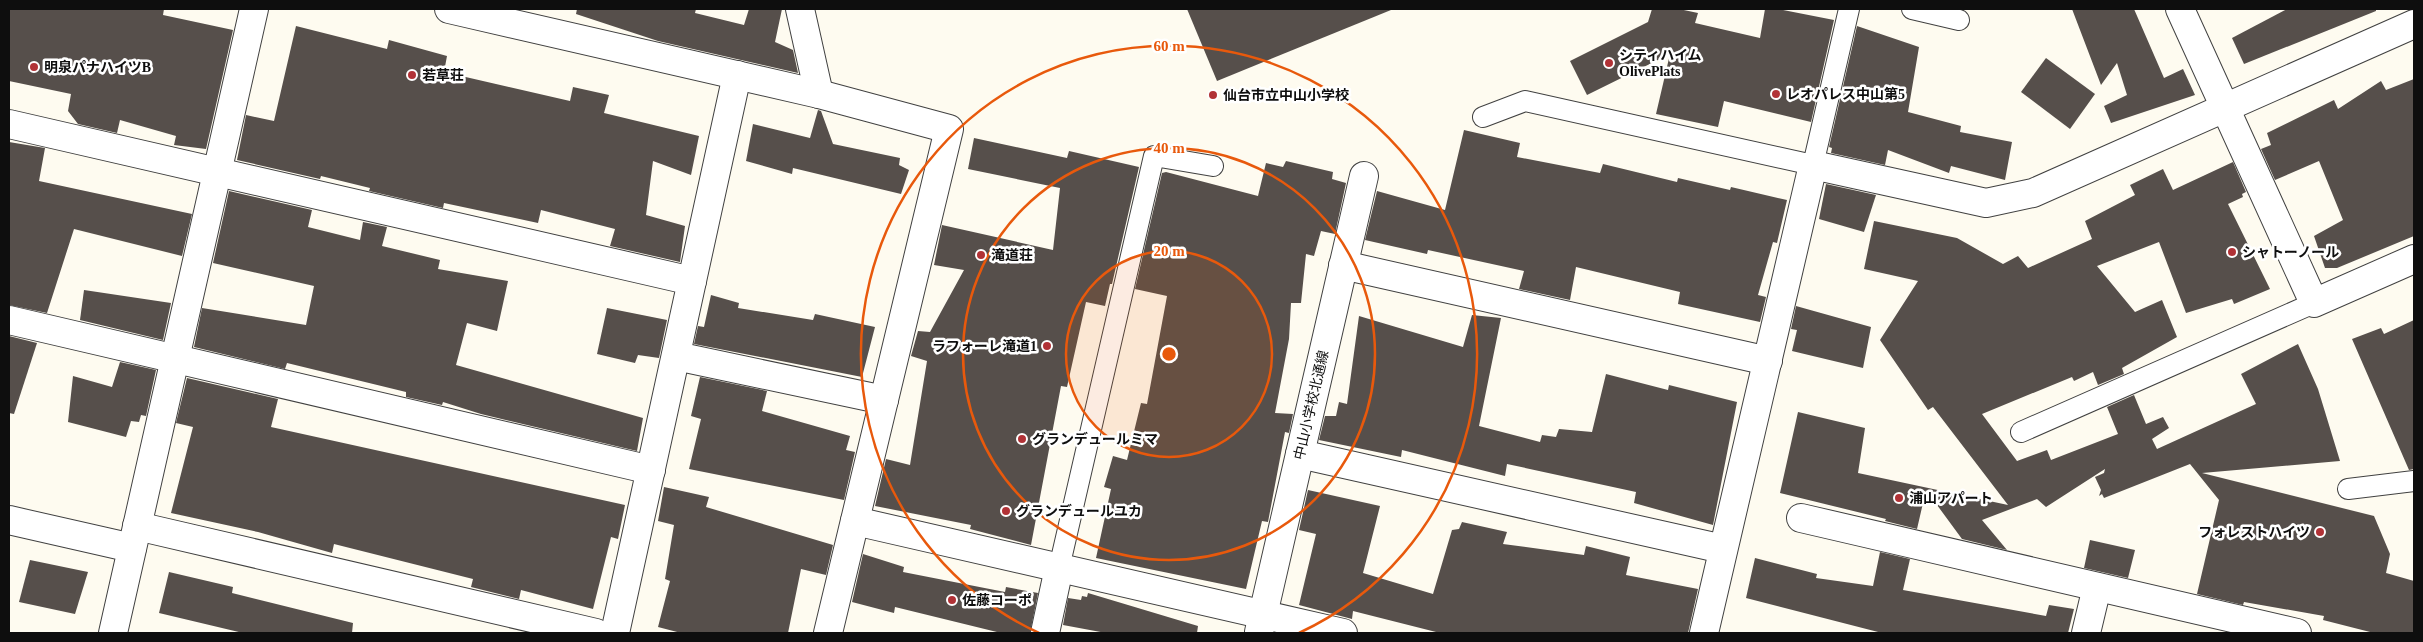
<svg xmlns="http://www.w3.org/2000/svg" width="2423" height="642" viewBox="0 0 2423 642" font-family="'Times New Roman','Noto Sans JP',serif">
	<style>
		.building { fill: #564f4b }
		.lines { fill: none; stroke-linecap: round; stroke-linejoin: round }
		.lane-casing { stroke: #414141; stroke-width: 22 }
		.street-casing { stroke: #414141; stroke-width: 30 }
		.lane { stroke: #fff; stroke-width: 20 }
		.street { stroke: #fff; stroke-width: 28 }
		.ring { fill: none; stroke: #e8590c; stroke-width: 2.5 }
		.poi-dot { fill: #b13236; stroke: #fff; stroke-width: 2 }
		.labels { text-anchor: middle; stroke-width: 5; stroke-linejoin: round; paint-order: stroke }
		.poi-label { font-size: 14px; font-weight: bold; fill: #0e0e0e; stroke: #fff; text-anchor: start }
		.street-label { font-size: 14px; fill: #0e0e0e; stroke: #fff }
		.centre { fill: #e8590c; stroke: #fff; stroke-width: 2.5 }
		.ring-label { font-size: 15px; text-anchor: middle; font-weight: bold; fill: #e8590c; stroke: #fff; stroke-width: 5; stroke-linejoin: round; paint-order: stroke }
	</style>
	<rect width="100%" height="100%" fill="#fefbf0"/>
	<g class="building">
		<polygon points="9,9 164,9 163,15 233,30 206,149 174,145 176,136 120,120 117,133 78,124 68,111 71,94 9,81"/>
		<polygon points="577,9 696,9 695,13 744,25 749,9 782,9 775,42 793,50 798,73 658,41 576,14"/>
		<polygon points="1187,9 1391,9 1391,10 1217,81"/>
		<polygon points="1652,9 1679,9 1698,13 1695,23 1760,38 1765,9 1778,9 1834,20 1811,122 1724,101 1718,127 1656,114 1670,54 1587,95 1570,61 1648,22"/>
		<polygon points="2072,9 2134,9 2164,78 2183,69 2195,95 2111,123 2104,106 2127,95 2117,63 2101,85"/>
		<polygon points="2287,9 2376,9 2376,11 2244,64 2232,38"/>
		<polygon points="296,26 387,49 389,40 447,56 444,72 570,101 573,87 609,95 604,113 699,136 691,175 653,161 646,215 685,226 680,262 610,246 615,229 541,210 538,223 444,203 443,208 369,191 370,188 321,176 320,179 237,160 246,115 274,121"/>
		<polygon points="1857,26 1919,47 1908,112 1961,126 1960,132 2012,142 2005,180 1951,166 1949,173 1888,150 1885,165 1831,153 1832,148 1829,147"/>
		<polygon points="2046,58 2095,94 2070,129 2021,92"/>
		<polygon points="2414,79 2414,236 2337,268 2325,268 2314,236 2343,220 2319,161 2275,180 2261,149 2271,145 2267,133 2334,100 2338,109 2381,81 2386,90"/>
		<polygon points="818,110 821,111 833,144 900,158 899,165 909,170 901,194 793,168 792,174 746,161 753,124 810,138"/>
		<polygon points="1464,130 1520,143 1517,157 1600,173 1603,164 1677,182 1678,178 1730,190 1731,187 1787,200 1777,243 1773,242 1758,295 1766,297 1760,322 1678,304 1680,292 1576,267 1570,300 1519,289 1524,271 1428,250 1427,254 1365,240 1377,191 1445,210"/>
		<polygon points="974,138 1067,158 1069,151 1139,167 1112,284 1110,284 1105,306 1086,302 1067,387 1061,386 1031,545 970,529 971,525 875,506 886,459 910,465 927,361 911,356 918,331 930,332 964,270 934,265 942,225 1053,250 1060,188 968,169"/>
		<polygon points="9,142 45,148 39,181 192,214 182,256 74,229 47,313 9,305"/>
		<polygon points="1286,161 1333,172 1332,179 1346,183 1335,234 1321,231 1314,256 1306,254 1301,303 1291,303 1289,339 1275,413 1293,414 1289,433 1285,432 1268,522 1262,521 1246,589 1096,558 1111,489 1104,487 1113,456 1127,460 1141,403 1147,404 1167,296 1135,289 1162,173 1166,172 1258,196 1266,163 1283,167"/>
		<polygon points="2233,162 2246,192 2242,194 2243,197 2228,204 2270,289 2234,304 2232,299 2186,313 2159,242 2097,266 2135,312 2162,300 2177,337 2122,368 2124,374 2098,385 2093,372 2074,381 2072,377 1982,414 2017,461 2047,450 2051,460 2118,434 2107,407 2134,395 2146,424 2163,417 2169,428 2152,439 2157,449 2256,404 2241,374 2298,344 2318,389 2340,461 2202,473 2374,516 2390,554 2386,573 2414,581 2414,633 2374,633 2323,620 2324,616 2244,602 2243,605 2197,594 2219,500 2190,464 2104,498 2102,494 2099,496 2101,490 2095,477 2104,473 2105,469 2046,507 2037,499 1982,520 2007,550 1962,539 1926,490 1917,529 1885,521 1886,519 1780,493 1798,412 1865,428 1858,473 2008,505 1933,407 1928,410 1880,340 1918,281 1864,269 1874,221 1957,238 2003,264 2018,256 2028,268 2092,239 2085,221 2135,195 2130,185 2163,169 2173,190"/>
		<polygon points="1826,184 1876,195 1864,232 1819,219"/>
		<polygon points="229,191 312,210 308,227 360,240 363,222 387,227 382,246 440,260 438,269 508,281 497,331 467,323 456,365 643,418 637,451 481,414 443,402 442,405 406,397 406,392 287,363 285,369 194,347 202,308 306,325 314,286 213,263"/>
		<polygon points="84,290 171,303 163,340 80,320"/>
		<polygon points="711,295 739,303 738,308 813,320 815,314 875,327 862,377 694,344 698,326 704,327"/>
		<polygon points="1796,306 1871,327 1863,368 1792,351 1797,330 1791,329"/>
		<polygon points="607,308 667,320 659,358 638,355 635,363 597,354"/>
		<polygon points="1472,315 1501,318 1479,426 1540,442 1542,435 1556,437 1559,429 1592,432 1606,374 1668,390 1669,385 1737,402 1713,525 1634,503 1636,492 1507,464 1505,476 1402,450 1401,457 1319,440 1325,416 1336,416 1339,402 1347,404 1359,316 1463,347"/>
		<polygon points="2414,320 2414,469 2409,470 2352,339 2381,328 2384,334"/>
		<polygon points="9,336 37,343 14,414 9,413"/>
		<polygon points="120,362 156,370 146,416 141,415 139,422 131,421 126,437 68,422 73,376 112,387"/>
		<polygon points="700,377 767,391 762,411 850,436 846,450 855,452 844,500 689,469 701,419 691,416"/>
		<polygon points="187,378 278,399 271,427 625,505 618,539 611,537 593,609 521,590 519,599 471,587 473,579 334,544 332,553 258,532 171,513 193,427 176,423"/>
		<polygon points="664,487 709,497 706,507 833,545 826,575 801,569 788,633 681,633 658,627 670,581 665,579 674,525 658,521"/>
		<polygon points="1308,490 1380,506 1363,573 1433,594 1452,530 1459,529 1462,522 1507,532 1503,544 1584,555 1586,546 1630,557 1626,575 1698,589 1688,633 1440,633 1353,611 1352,619 1299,605 1316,534 1299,530"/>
		<polygon points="2090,540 2135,550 2128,578 2084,568"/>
		<polygon points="1880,552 1910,559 1903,590 2046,616 2049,605 2074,609 2068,633 1882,633 1746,598 1755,558 1817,574 1816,578 1873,586"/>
		<polygon points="863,554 904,567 903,572 1005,592 1006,587 1038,593 1030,633 1001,633 895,607 894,613 852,602"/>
		<polygon points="30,560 88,572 75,614 19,602"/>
		<polygon points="169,572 233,587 232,593 353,623 352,633 243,633 159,613"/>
		<polygon points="1088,593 1198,626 1197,633 1106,633 1063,625 1068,598 1081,600 1082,596 1087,597"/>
	</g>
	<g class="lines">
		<g class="lane-casing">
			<g id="lane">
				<polyline points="1912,9 1959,20"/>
				<polyline points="1483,117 1525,101 1813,165 1849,9"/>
				<polyline points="2021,432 2314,303"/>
				<polyline points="2348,489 2414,481"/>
				<polyline points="1059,568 1154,156 1213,166"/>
			</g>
		</g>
		<g class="street-casing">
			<g id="street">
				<polyline points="449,9 819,94 949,129 828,633"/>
				<polyline points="800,9 819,94"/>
				<polyline points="2180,9 2314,303 2414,259"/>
				<polyline points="9,124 692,281"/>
				<polyline points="1343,265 1768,361"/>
				<polyline points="9,320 651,470"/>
				<polyline points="676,356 884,400"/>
				<polyline points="1300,454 1723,549"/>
				<polyline points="1801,518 2297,633"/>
				<polyline points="9,520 132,548"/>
				<polyline points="855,521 1343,633"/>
				<polyline points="137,526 596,633"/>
				<polyline points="1259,632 1364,176"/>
				<polyline points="113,633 254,9"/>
				<polyline points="615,633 737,75"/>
				<polyline points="1045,633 1059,568"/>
				<polyline points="1704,633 1813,165 1986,203 2033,193 2414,24"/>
				<polyline points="2086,633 2097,587"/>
			</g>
		</g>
		<use href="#lane" class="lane"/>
		<use href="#street" class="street"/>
	</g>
	<circle cx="1169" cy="354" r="103" fill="#e8590c" fill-opacity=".12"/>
	<g class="ring">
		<circle cx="1169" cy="354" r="103"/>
		<circle cx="1169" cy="354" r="206"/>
		<path d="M1039 633A308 308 0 1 1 1299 633"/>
	</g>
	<g class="poi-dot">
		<circle cx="1609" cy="63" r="5"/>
		<circle cx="34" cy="67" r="5"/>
		<circle cx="412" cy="75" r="5"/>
		<circle cx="1776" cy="94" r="5"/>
		<circle cx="1213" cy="95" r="5"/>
		<circle cx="2232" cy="252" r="5"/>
		<circle cx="981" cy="255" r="5"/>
		<circle cx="1047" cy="346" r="5"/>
		<circle cx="1022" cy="439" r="5"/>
		<circle cx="1899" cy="498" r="5"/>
		<circle cx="1006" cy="511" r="5"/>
		<circle cx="2320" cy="532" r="5"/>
		<circle cx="952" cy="600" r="5"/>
	</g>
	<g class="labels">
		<g class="poi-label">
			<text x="1619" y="60">シティハイム<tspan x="1619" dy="16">OlivePlats</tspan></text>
			<text x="44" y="72">明泉パナハイツB</text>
			<text x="422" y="80">若草荘</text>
			<text x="1786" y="99">レオパレス中山第5</text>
			<text x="1223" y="100">仙台市立中山小学校</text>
			<text x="2242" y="257">シャトーノール</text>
			<text x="991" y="260">滝道荘</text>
			<text x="1037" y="351" text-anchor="end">ラフォーレ滝道1</text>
			<text x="1032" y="444">グランデュールミマ</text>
			<text x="1909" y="503">浦山アパート</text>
			<text x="1016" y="516">グランデュールユカ</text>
			<text x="2310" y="537" text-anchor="end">フォレストハイツ</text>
			<text x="962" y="605">佐藤コーポ</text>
		</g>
		<g class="street-label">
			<text transform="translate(1311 405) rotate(-77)" y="5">中山小学校北通線</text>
		</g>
	</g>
	<circle cx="1169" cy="354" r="8" class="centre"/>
	<g class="ring-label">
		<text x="1169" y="51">60 m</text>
		<text x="1169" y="153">40 m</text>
		<text x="1169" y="256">20 m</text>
	</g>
	<rect width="2423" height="642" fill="none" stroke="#0e0e0e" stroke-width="20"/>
</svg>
